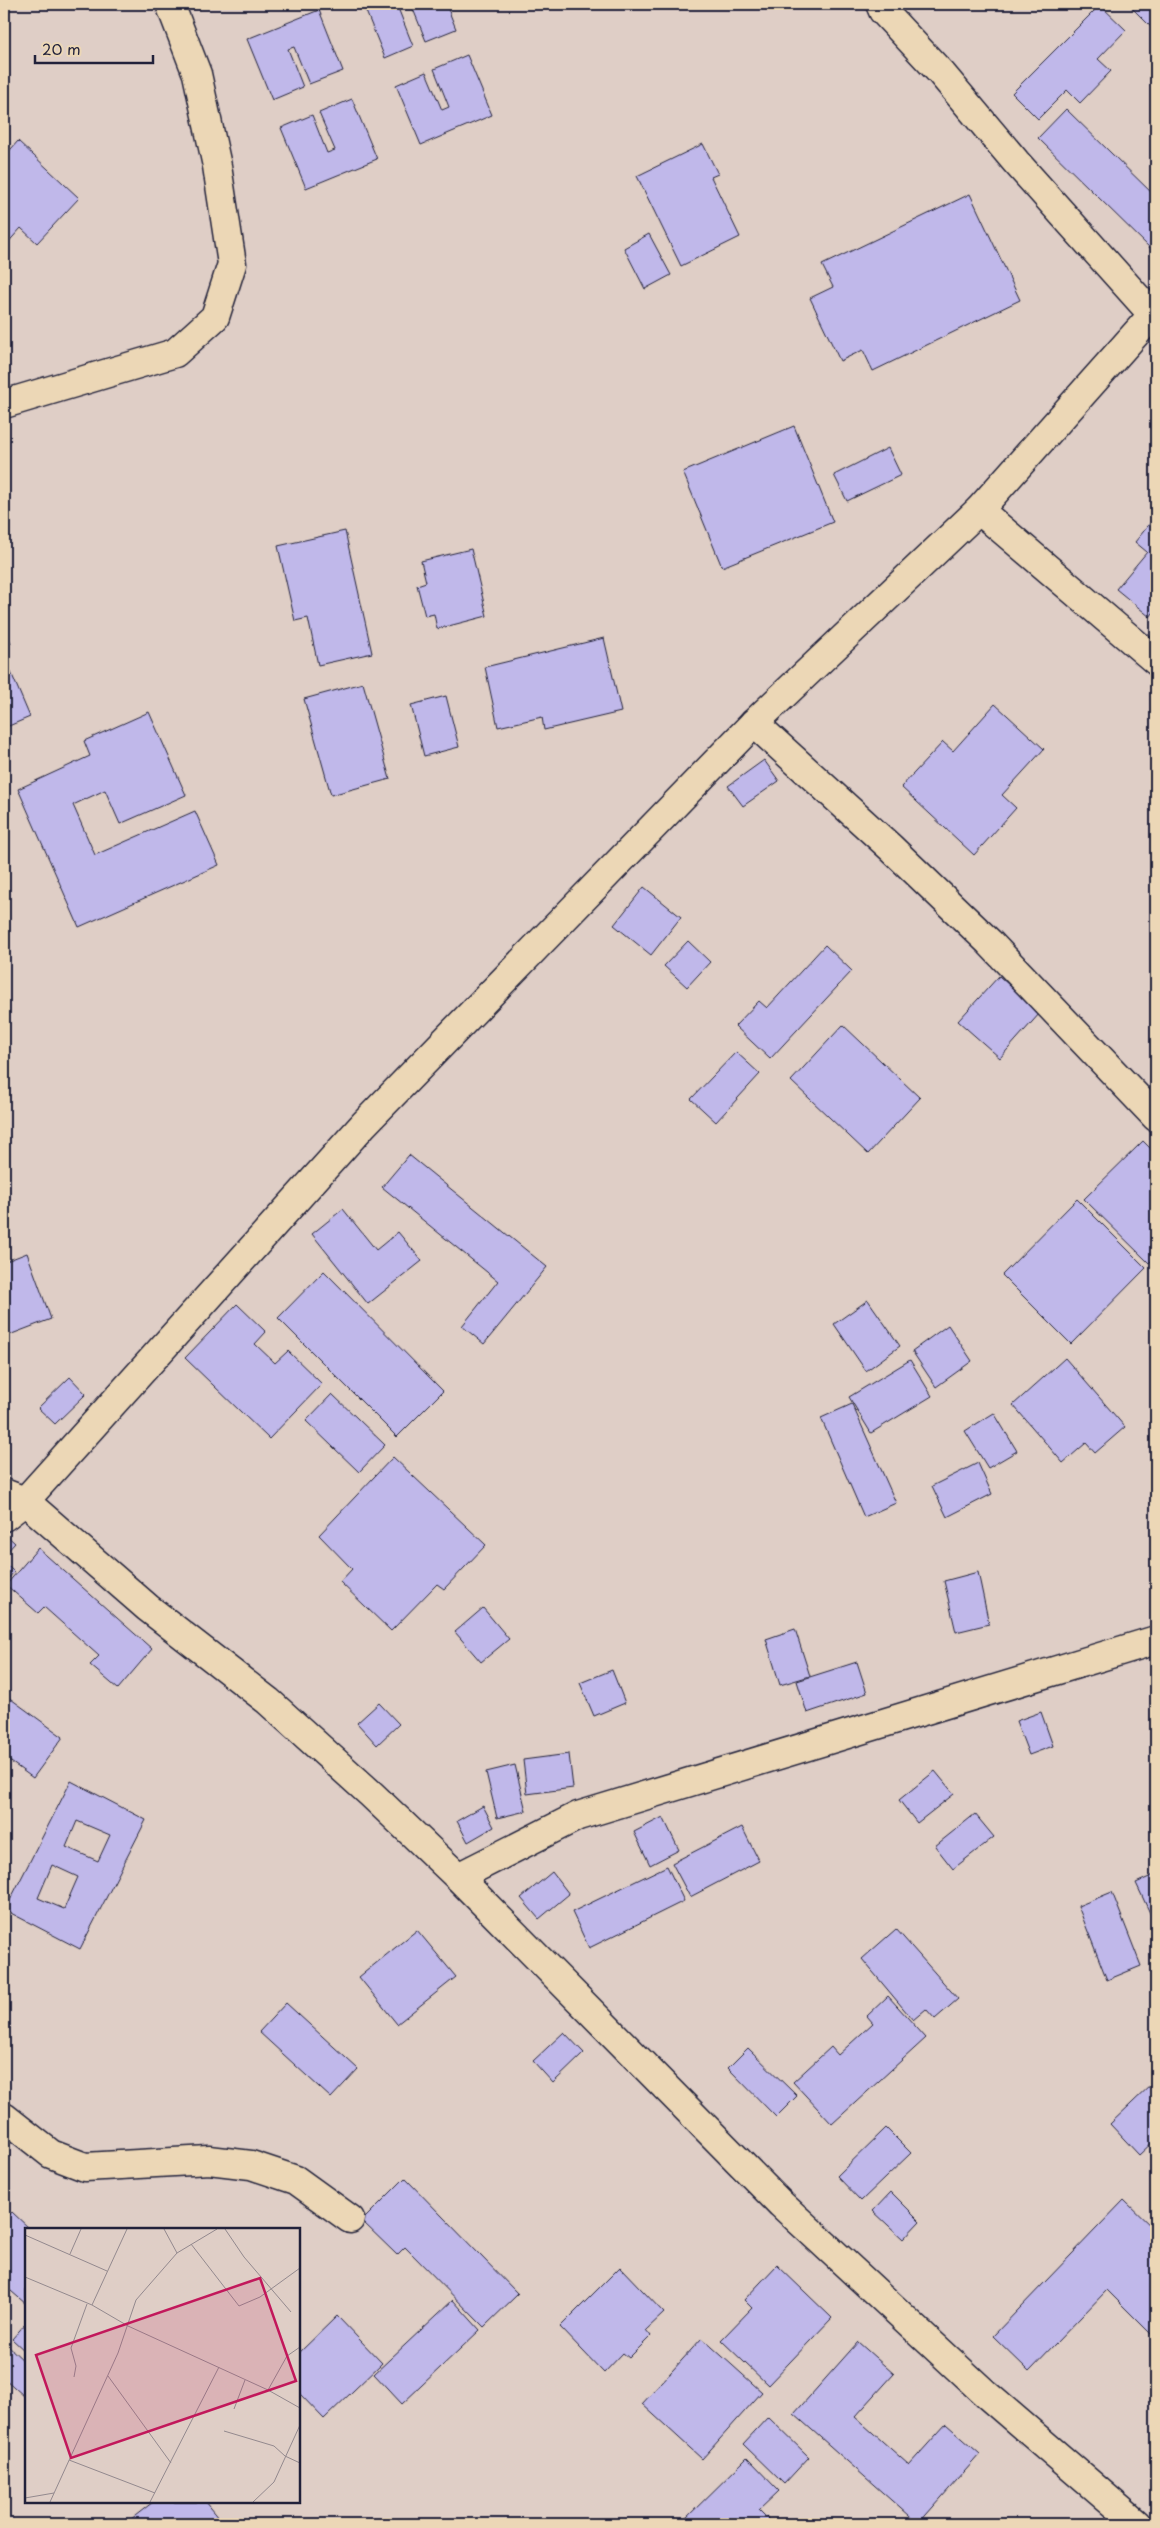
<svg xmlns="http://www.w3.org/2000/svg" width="1160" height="2528" viewBox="0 0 1160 2528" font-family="'Playpen Sans',sans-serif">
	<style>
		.building { fill: #c0b8ea; stroke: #22223b; fill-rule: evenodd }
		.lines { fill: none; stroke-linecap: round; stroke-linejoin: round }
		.street-casing { stroke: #22223b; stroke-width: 31 }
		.street { stroke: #ecd7b6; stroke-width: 28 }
		.inset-road { fill: none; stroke: #93898e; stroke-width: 1 }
		.view { fill: #c2185b; fill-opacity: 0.15; stroke: #c2185b; stroke-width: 2.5 }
		.inset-edge { fill: none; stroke: #22223b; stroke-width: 2.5 }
	</style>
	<rect width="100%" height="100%" fill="#dfcec6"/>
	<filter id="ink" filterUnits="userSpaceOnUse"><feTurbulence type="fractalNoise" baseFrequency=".02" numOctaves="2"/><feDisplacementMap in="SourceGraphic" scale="10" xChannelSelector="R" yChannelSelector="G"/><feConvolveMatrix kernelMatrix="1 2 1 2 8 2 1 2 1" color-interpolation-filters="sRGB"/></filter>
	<g filter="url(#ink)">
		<g class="building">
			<polygon points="363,4 411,4 398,8 413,46 385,58"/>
			<polygon points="411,4 446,4 456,29 426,41"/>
			<polygon points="1128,4 1156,4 1156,32"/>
			<polygon points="1100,5 1126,30 1098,59 1111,71 1080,103 1067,90 1038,119 1012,93"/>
			<polygon points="319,10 343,71 309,84 294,47 288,49 303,87 272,100 247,39"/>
			<polygon points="467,55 492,115 421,145 396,85 426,72 442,110 449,107 434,69"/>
			<polygon points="352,99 377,159 306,188 281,128 312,115 327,153 335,150 319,113"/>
			<polygon points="1066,109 1156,197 1154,252 1038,138"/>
			<polygon points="18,141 79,198 37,243 21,228 4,247 4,157"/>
			<polygon points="703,144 718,174 711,177 740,237 681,266 637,176"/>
			<polygon points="970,194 1020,300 873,371 863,350 840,361 810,298 833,287 822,265"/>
			<polygon points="649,234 671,275 645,289 624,248"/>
			<polygon points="794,426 833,522 722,567 683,472"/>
			<polygon points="888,448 901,475 847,501 834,475"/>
			<polygon points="1156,516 1156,609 1150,617 1116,589 1147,552 1135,542"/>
			<polygon points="345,531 372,653 318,665 308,618 295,621 278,546"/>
			<polygon points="471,549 487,616 437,629 434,614 425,616 417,585 426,582 421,561"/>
			<polygon points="4,626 11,643 4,646"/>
			<polygon points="604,638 621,712 544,730 542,717 498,727 485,667"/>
			<polygon points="4,656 30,717 4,728"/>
			<polygon points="363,683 390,779 331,795 304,699"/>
			<polygon points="446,696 459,747 424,756 411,705"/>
			<polygon points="995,704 1044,749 1002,795 1016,808 974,855 901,787 943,742 953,751"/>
			<polygon points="149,712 186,795 120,824 105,790 73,805 95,855 195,811 219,865 79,927 18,789 90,756 84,741"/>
			<polygon points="764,760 779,781 743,806 728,786"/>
			<polygon points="644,887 681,917 651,955 614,925"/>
			<polygon points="688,941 710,962 687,987 664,966"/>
			<polygon points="825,945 852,971 770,1059 735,1026 759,1001 767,1008"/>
			<polygon points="999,976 1040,1013 1000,1058 958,1021"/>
			<polygon points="843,1025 920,1098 868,1154 791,1081"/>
			<polygon points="736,1052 760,1074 716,1122 691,1099"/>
			<polygon points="1143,1141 1156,1154 1156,1256 1149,1263 1084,1199"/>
			<polygon points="409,1155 547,1267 484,1344 462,1326 498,1281 382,1187"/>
			<polygon points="1077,1199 1146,1268 1071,1344 1002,1275"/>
			<polygon points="343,1209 376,1250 398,1232 422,1261 368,1304 312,1234"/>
			<polygon points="27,1253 51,1319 4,1337 4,1262"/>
			<polygon points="324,1271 443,1391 397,1437 278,1318"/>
			<polygon points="868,1300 900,1346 866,1371 834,1324"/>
			<polygon points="237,1304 266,1332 255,1344 275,1363 288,1351 322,1384 269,1439 185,1358"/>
			<polygon points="948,1325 972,1361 936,1387 912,1351"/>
			<polygon points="1065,1358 1125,1427 1095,1453 1086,1443 1063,1463 1013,1405"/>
			<polygon points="910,1360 932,1396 871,1433 849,1397"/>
			<polygon points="70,1377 86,1394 55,1424 38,1408"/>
			<polygon points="332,1394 385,1445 359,1472 306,1421"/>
			<polygon points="852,1404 896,1503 864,1517 821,1418"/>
			<polygon points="994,1413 1017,1451 988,1468 965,1431"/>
			<polygon points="393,1457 486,1545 444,1589 437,1584 391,1631 340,1582 352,1569 319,1535"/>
			<polygon points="978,1463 992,1494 947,1517 932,1486"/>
			<polygon points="4,1533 15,1543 4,1555"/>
			<polygon points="38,1548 152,1649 118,1689 90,1665 99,1656 44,1607 38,1613 6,1585"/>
			<polygon points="4,1562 14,1572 4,1583"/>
			<polygon points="978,1572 989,1624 956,1632 944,1581"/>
			<polygon points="483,1608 509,1639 481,1662 455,1632"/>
			<polygon points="795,1629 810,1676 780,1685 766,1639"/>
			<polygon points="857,1662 867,1693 807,1713 797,1681"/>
			<polygon points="612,1670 625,1703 594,1716 580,1683"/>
			<polygon points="4,1694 63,1737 33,1778 4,1757"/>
			<polygon points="379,1703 399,1724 377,1745 357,1723"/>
			<polygon points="1041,1712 1053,1746 1029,1755 1016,1721"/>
			<polygon points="569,1754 573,1788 527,1794 523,1760"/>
			<polygon points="515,1765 526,1811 497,1818 486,1772"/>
			<polygon points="935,1771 954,1794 917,1823 899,1800"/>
			<path d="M71 1781 146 1820 80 1949 5 1910ZM77 1821 110 1835 98 1861 66 1847ZM52 1865 78 1877 64 1909 38 1898Z"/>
			<polygon points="483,1806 494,1827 468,1842 457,1821"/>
			<polygon points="975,1814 994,1837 953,1869 935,1846"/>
			<polygon points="663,1817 679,1850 650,1865 634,1832"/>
			<polygon points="742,1827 759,1861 690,1897 672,1863"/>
			<polygon points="667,1866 684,1901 589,1948 572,1912"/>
			<polygon points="552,1872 569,1894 539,1919 521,1898"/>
			<polygon points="1156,1874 1156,1926 1136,1883"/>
			<polygon points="1112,1892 1141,1966 1107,1980 1078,1906"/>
			<polygon points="896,1929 958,1999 935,2019 926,2009 913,2020 862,1959"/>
			<polygon points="417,1930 456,1977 397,2024 359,1977"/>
			<polygon points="888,1996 926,2038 832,2124 793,2082 831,2047 838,2055 873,2023 867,2016"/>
			<polygon points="286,2003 358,2069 331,2098 259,2032"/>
			<polygon points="564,2032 584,2053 553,2083 533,2061"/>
			<polygon points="748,2048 797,2096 776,2117 728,2068"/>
			<polygon points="1153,2083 1156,2086 1156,2139 1139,2155 1110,2124"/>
			<polygon points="886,2128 911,2153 861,2201 837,2176"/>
			<polygon points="405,2178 518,2294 484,2327 405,2247 397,2255 362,2221"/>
			<polygon points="891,2192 920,2221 903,2239 873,2211"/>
			<polygon points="1124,2200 1156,2231 1156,2339 1107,2290 1029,2371 993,2336"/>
			<polygon points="12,2212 30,2229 26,2229 26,2304 4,2285 4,2220"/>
			<polygon points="777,2265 832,2318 768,2385 721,2340 752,2308 744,2300"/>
			<polygon points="620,2267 664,2313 646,2330 651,2336 629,2358 623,2353 604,2373 560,2327"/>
			<polygon points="453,2300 480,2330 402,2404 374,2374"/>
			<polygon points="337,2316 382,2363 324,2419 299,2393 299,2353"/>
			<polygon points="26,2323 26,2352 12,2339"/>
			<polygon points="702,2338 762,2392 702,2459 642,2404"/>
			<polygon points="858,2342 894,2374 855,2417 909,2465 946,2424 980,2454 918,2524 794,2414"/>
			<polygon points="7,2345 26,2363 26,2394 24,2396 4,2378 4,2349"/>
			<polygon points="768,2417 809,2457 784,2484 743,2444"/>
			<polygon points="747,2458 779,2491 759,2510 773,2524 680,2524"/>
			<polygon points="153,2502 206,2502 224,2524 126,2523"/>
		</g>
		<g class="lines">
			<g class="street-casing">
				<g id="street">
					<polyline points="880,4 883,11 941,73 1016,162 1153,315"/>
					<polyline points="4,404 175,353 215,317 232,264 217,166 197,74 170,4"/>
					<polyline points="979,510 1156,661"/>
					<polyline points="754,723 890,847 989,942 1156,1117"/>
					<polyline points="4,1493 25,1501 148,1608 268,1701 371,1794 458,1877 781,2204 987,2395 1137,2524"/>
					<polyline points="4,1517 25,1501 364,1124 754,723 979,510 1156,311"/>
					<polyline points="458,1877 578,1816 1156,1640"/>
					<polyline points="4,2117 51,2154 85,2167 209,2160 251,2165 296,2180 350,2219"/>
				</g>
			</g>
			<use href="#street" class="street"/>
		</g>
	</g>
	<g transform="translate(25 2228)">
		<rect width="275" height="275" fill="#dfcec6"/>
		<path class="inset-road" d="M139 1 152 25M200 1 219 29 266 84M0 7 82 43M166 16 214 78 235 69 275 40M45 26 56 1M0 49 67 77 103 98 243 162 275 180M67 77 102 1M83 148 146 235M49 149 51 138 46 120 62 76M243 162 262 128 275 119M209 181 220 152M199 203 249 218 260 228 275 235M44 232 130 265M0 270 29 265M25 274 93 125 111 72 152 25 192 1M125 274 194 139M228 274 249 254 275 197"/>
		<path class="view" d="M235 50 271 153 46 230 11 127Z"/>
		<rect width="275" height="275" class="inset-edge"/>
	</g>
	<rect width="1160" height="2528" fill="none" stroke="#ecd7b6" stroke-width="20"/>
	<rect x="10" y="10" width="1140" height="2508" fill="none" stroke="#22223b" stroke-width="2" filter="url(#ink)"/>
	<path d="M35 55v8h118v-8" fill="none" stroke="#22223b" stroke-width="2.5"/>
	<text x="42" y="55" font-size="15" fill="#22223b" stroke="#ecd7b6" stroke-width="4" paint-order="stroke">20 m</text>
</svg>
